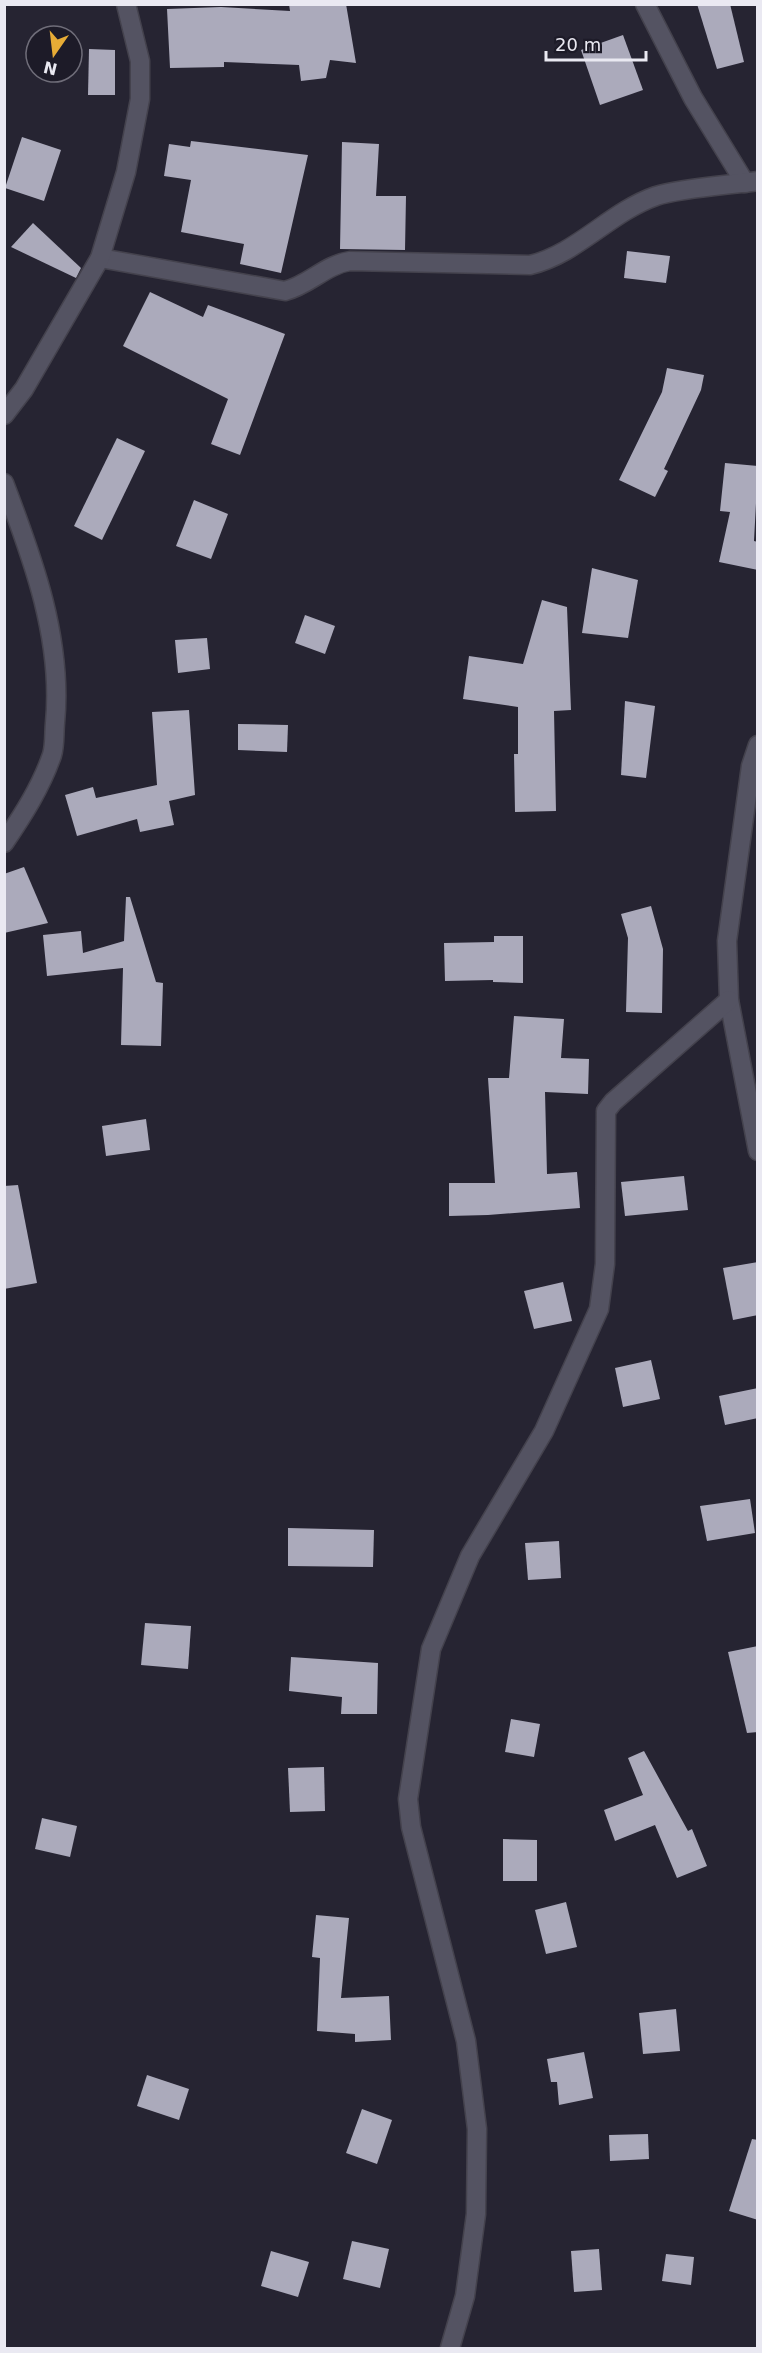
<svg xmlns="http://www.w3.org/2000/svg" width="762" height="2353" viewBox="0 0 762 2353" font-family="'DejaVu Sans',sans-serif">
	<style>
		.building { fill: #abaabb }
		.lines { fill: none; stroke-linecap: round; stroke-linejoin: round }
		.street-casing { stroke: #44424d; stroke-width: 21 }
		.street { stroke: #545362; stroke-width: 18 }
	</style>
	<rect width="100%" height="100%" fill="#262432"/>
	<g class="building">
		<polygon points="289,4 346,4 356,63 330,60 326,78 301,81 299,65 224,62 224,67 170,68 167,9 221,7 290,11"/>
		<polygon points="697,4 730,4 744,62 717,69"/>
		<polygon points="623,35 643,90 600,105 581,50"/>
		<polygon points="89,49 115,50 115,95 88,95"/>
		<polygon points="22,137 61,150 44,201 5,188"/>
		<polygon points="191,141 308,155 281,273 240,264 244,244 181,232 191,180 164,176 169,144 190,147"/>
		<polygon points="342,142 379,144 376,196 406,196 405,250 340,249"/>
		<polygon points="33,223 81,268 76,278 11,247"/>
		<polygon points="627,251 670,256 666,283 624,278"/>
		<polygon points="150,292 203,317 208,305 285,334 240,455 211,444 228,399 123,346"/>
		<polygon points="667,368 704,375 701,390 664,469 668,471 655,497 619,480 662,392"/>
		<polygon points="117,438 145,451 102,540 74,526"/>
		<polygon points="725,463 758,466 754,541 758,542 758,570 719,562 730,512 720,511"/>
		<polygon points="194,500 228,514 211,559 176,546"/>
		<polygon points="592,568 638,580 628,638 582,633"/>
		<polygon points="542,600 567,607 571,710 554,711 556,811 515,812 514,754 518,754 518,707 463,699 469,656 523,664"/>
		<polygon points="305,615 335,626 325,654 295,643"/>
		<polygon points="207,638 210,669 178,673 175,640"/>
		<polygon points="625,701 655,706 646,778 621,775"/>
		<polygon points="189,710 195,795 169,801 174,825 140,832 137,819 77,836 65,795 93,787 96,798 157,785 152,712"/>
		<polygon points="238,724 288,725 287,752 238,750"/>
		<polygon points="24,867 48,923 4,933 4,874"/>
		<polygon points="126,897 130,897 156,982 163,983 161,1046 121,1045 123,968 47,976 43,935 81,931 83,953 124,941"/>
		<polygon points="651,906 663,949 662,1013 626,1012 628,938 621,914"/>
		<polygon points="494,936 523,936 523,983 493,982 493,980 445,981 444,943 494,942"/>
		<polygon points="514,1016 564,1019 561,1058 589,1059 588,1094 545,1092 547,1174 577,1172 580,1208 488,1215 449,1216 449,1183 495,1183 488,1078 509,1078"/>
		<polygon points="146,1119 150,1150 106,1156 102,1126"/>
		<polygon points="684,1176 688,1210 625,1216 621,1182"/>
		<polygon points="18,1185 37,1283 4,1289 4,1186"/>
		<polygon points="758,1262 758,1315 733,1320 723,1268"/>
		<polygon points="563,1282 572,1321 534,1329 524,1291"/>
		<polygon points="651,1360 660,1399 623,1407 615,1368"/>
		<polygon points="758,1388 758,1418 725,1425 719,1396"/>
		<polygon points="750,1499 755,1533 707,1541 700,1506"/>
		<polygon points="288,1528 374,1530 373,1567 288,1566"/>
		<polygon points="559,1541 561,1578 528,1580 525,1543"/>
		<polygon points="145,1623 191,1626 188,1669 141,1665"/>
		<polygon points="758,1646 758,1732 747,1733 728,1652"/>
		<polygon points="291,1657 378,1663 377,1714 341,1714 342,1697 289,1691"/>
		<polygon points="511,1719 540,1724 534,1757 505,1752"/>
		<polygon points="644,1751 688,1831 692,1829 707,1866 677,1878 655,1825 615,1841 604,1810 643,1795 628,1758"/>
		<polygon points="324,1767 325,1811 290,1812 288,1768"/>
		<polygon points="42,1818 77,1826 70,1857 35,1849"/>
		<polygon points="503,1839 537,1840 537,1881 503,1881"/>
		<polygon points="566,1902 577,1947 546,1954 535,1910"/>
		<polygon points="316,1915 349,1918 341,1998 389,1996 391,2040 355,2042 355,2034 317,2031 320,1958 312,1957"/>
		<polygon points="676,2009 680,2051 643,2054 639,2013"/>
		<polygon points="584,2052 593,2098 559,2105 557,2082 551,2082 547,2059"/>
		<polygon points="147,2075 189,2089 179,2120 137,2106"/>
		<polygon points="362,2109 392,2120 377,2164 346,2153"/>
		<polygon points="648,2134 649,2159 610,2161 609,2135"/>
		<polygon points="752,2139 758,2140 758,2220 729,2211"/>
		<polygon points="352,2241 389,2249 380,2288 343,2279"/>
		<polygon points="599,2249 602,2290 574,2292 571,2251"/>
		<polygon points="271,2251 309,2262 298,2297 261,2286"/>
		<polygon points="666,2254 694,2257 691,2285 662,2281"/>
	</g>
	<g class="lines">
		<g class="street-casing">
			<g id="street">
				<polyline points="645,4 693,98 745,183"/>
				<path d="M100 258 285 291C309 285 325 265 350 261L530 265C577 254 610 212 656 196 681 188 729 185 758 181"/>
				<polyline points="4,415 24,389 100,258 126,172 140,99 140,61 126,4"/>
				<path d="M4 483C33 559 63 640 55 723 54 733 55 745 52 755 41 787 23 815 4 843"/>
				<polyline points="758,745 751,766 727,941 729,1000 758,1151"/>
				<polyline points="450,2348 465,2296 476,2214 477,2129 466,2041 411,1827 408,1799 431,1649 470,1556 544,1431 599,1309 605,1264 606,1111 613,1102 729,1000"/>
			</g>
		</g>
		<use href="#street" class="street"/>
	</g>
	<rect width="762" height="2353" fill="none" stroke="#eae9f2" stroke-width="12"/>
	<g transform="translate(54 54) rotate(194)"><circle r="28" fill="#1d1b28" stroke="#6f6d79" stroke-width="1.5"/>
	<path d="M0-4.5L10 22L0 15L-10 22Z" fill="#e7ac36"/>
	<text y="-9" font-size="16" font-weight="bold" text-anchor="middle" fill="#eae9f2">N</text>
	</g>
	<path d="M546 51v9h100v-9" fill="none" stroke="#eae9f2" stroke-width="3"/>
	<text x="555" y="51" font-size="18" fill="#eae9f2" stroke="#1d1b28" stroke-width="4.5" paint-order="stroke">20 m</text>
</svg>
